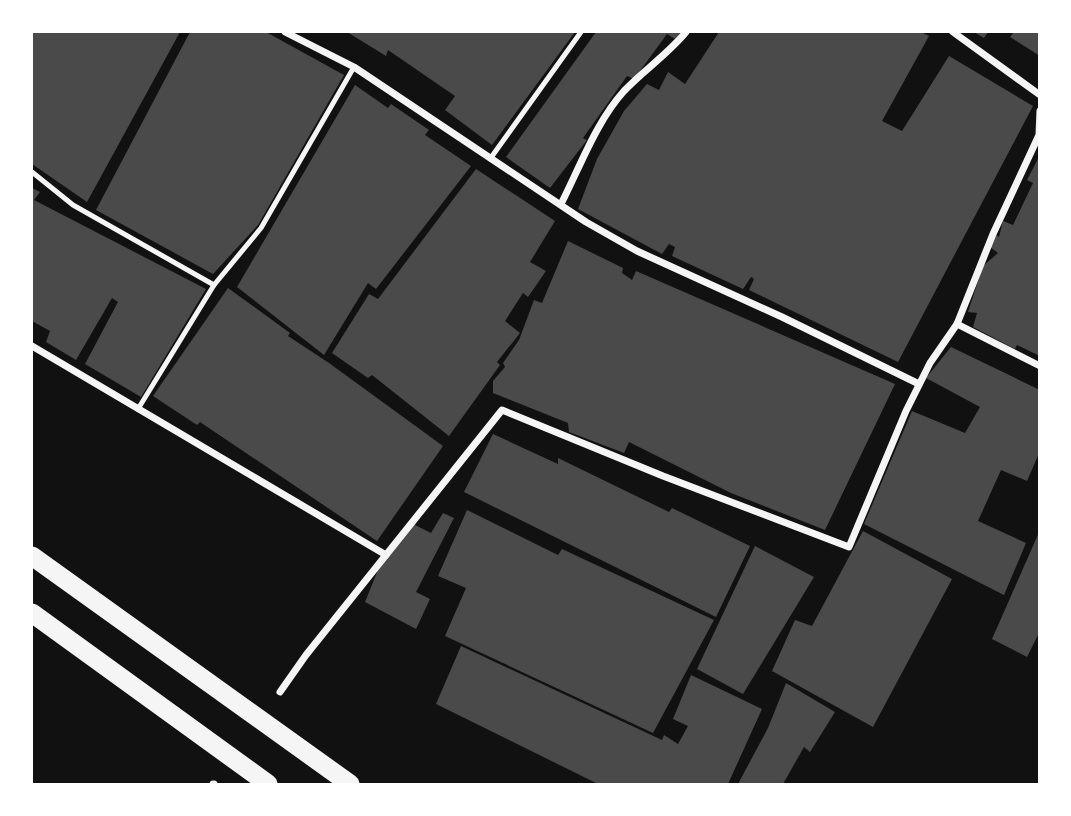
<svg xmlns="http://www.w3.org/2000/svg" width="1071" height="816" viewBox="0 0 1071 816" font-family="Manrope,sans-serif">
	<style>
		.building { fill: #4a4a4a }
		.lines { fill: none; stroke-linecap: round; stroke-linejoin: round }
		.service { stroke: #f5f5f5; stroke-width: 5 }
		.minor { stroke: #f5f5f5; stroke-width: 7 }
		.motorway { stroke: #f5f5f5; stroke-width: 19 }
	</style>
	<rect width="100%" height="100%" fill="#111"/>
	<g class="building">
		<polygon points="32,32 180,32 87,202 32,164"/>
		<polygon points="190,32 266,32 344,75 258,225 213,274 96,210"/>
		<polygon points="347,32 575,32 492,145 445,110 455,96 388,50 386,56"/>
		<polygon points="596,32 681,32 675,39 667,34 634,79 627,76 583,138 587,140 550,188 506,157"/>
		<polygon points="719,32 921,32 929,36 882,121 902,131 949,56 1033,106 898,362 749,290 754,279 751,277 743,289 672,256 675,247 669,244 662,254 578,209 597,159 624,111 647,84 659,90 668,72 685,84"/>
		<polygon points="974,32 988,32 984,38"/>
		<polygon points="1014,32 1040,32 1040,56 1010,37"/>
		<polygon points="355,85 388,108 391,104 429,130 425,135 471,166 376,289 368,283 324,355 237,287"/>
		<polygon points="1040,155 1040,356 1017,345 1015,349 973,327 977,313 968,312 983,266 998,253 990,247 995,234 999,237 1003,221 1013,225 1033,183 1027,180"/>
		<polygon points="476,169 555,221 530,262 546,271 528,297 523,293 505,321 520,333 497,362 500,365 449,436 372,375 368,378 332,353 369,294 378,299"/>
		<polygon points="32,188 40,192 34,200 206,289 141,397 85,364 118,302 112,298 76,360 46,342 50,331 32,321"/>
		<polygon points="568,241 623,268 622,273 632,280 636,271 895,384 825,530 731,493 629,442 624,453 569,432 568,423 493,393 493,381 505,367 503,363 519,340 534,300 542,303"/>
		<polygon points="228,288 290,333 288,336 329,363 443,446 377,541 200,422 197,425 153,396"/>
		<polygon points="951,347 1040,390 1040,451 1027,481 1001,470 978,521 1026,543 1004,595 864,524 912,411 965,433 980,407 926,378"/>
		<polygon points="493,434 558,464 558,458 669,512 672,508 750,546 716,617 464,492"/>
		<polygon points="467,510 558,555 562,549 714,620 653,733 445,636 466,588 438,576"/>
		<polygon points="443,513 454,518 416,592 430,599 416,629 365,602 378,570 413,524 431,533"/>
		<polygon points="1040,530 1040,631 1027,657 992,639"/>
		<polygon points="863,531 952,579 873,727 772,671 795,620 812,626"/>
		<polygon points="755,546 814,577 743,694 697,669"/>
		<polygon points="461,646 662,740 664,735 678,744 688,726 673,719 691,675 762,709 728,784 598,784 436,704"/>
		<polygon points="786,683 835,712 810,752 804,747 783,784 738,784 768,728"/>
	</g>
	<g class="lines">
		<g class="service">
			<polyline points="490,159 581,32"/>
			<polyline points="32,172 73,205 214,285"/>
			<polyline points="138,409 214,285 261,228 354,67"/>
		</g>
		<g class="minor">
			<polyline points="285,32 354,67 586,222 637,251 782,317 919,384"/>
			<polyline points="953,32 1040,95"/>
			<path d="M561 204C580 167 596 122 624 91 644 70 668 54 686 32"/>
			<polyline points="957,324 1040,366"/>
			<polyline points="32,346 386,555"/>
			<polyline points="280,692 306,655 502,410 663,476 849,547 906,411 930,363 957,324 993,234 1039,135 1040,111"/>
			<polyline points="213,784 214,784"/>
		</g>
		<g class="motorway">
			<polyline points="32,556 350,784"/>
			<polyline points="32,613 268,784"/>
		</g>
	</g>
	<rect width="1071" height="816" fill="none" stroke="#ffffff" stroke-width="66"/>
</svg>
